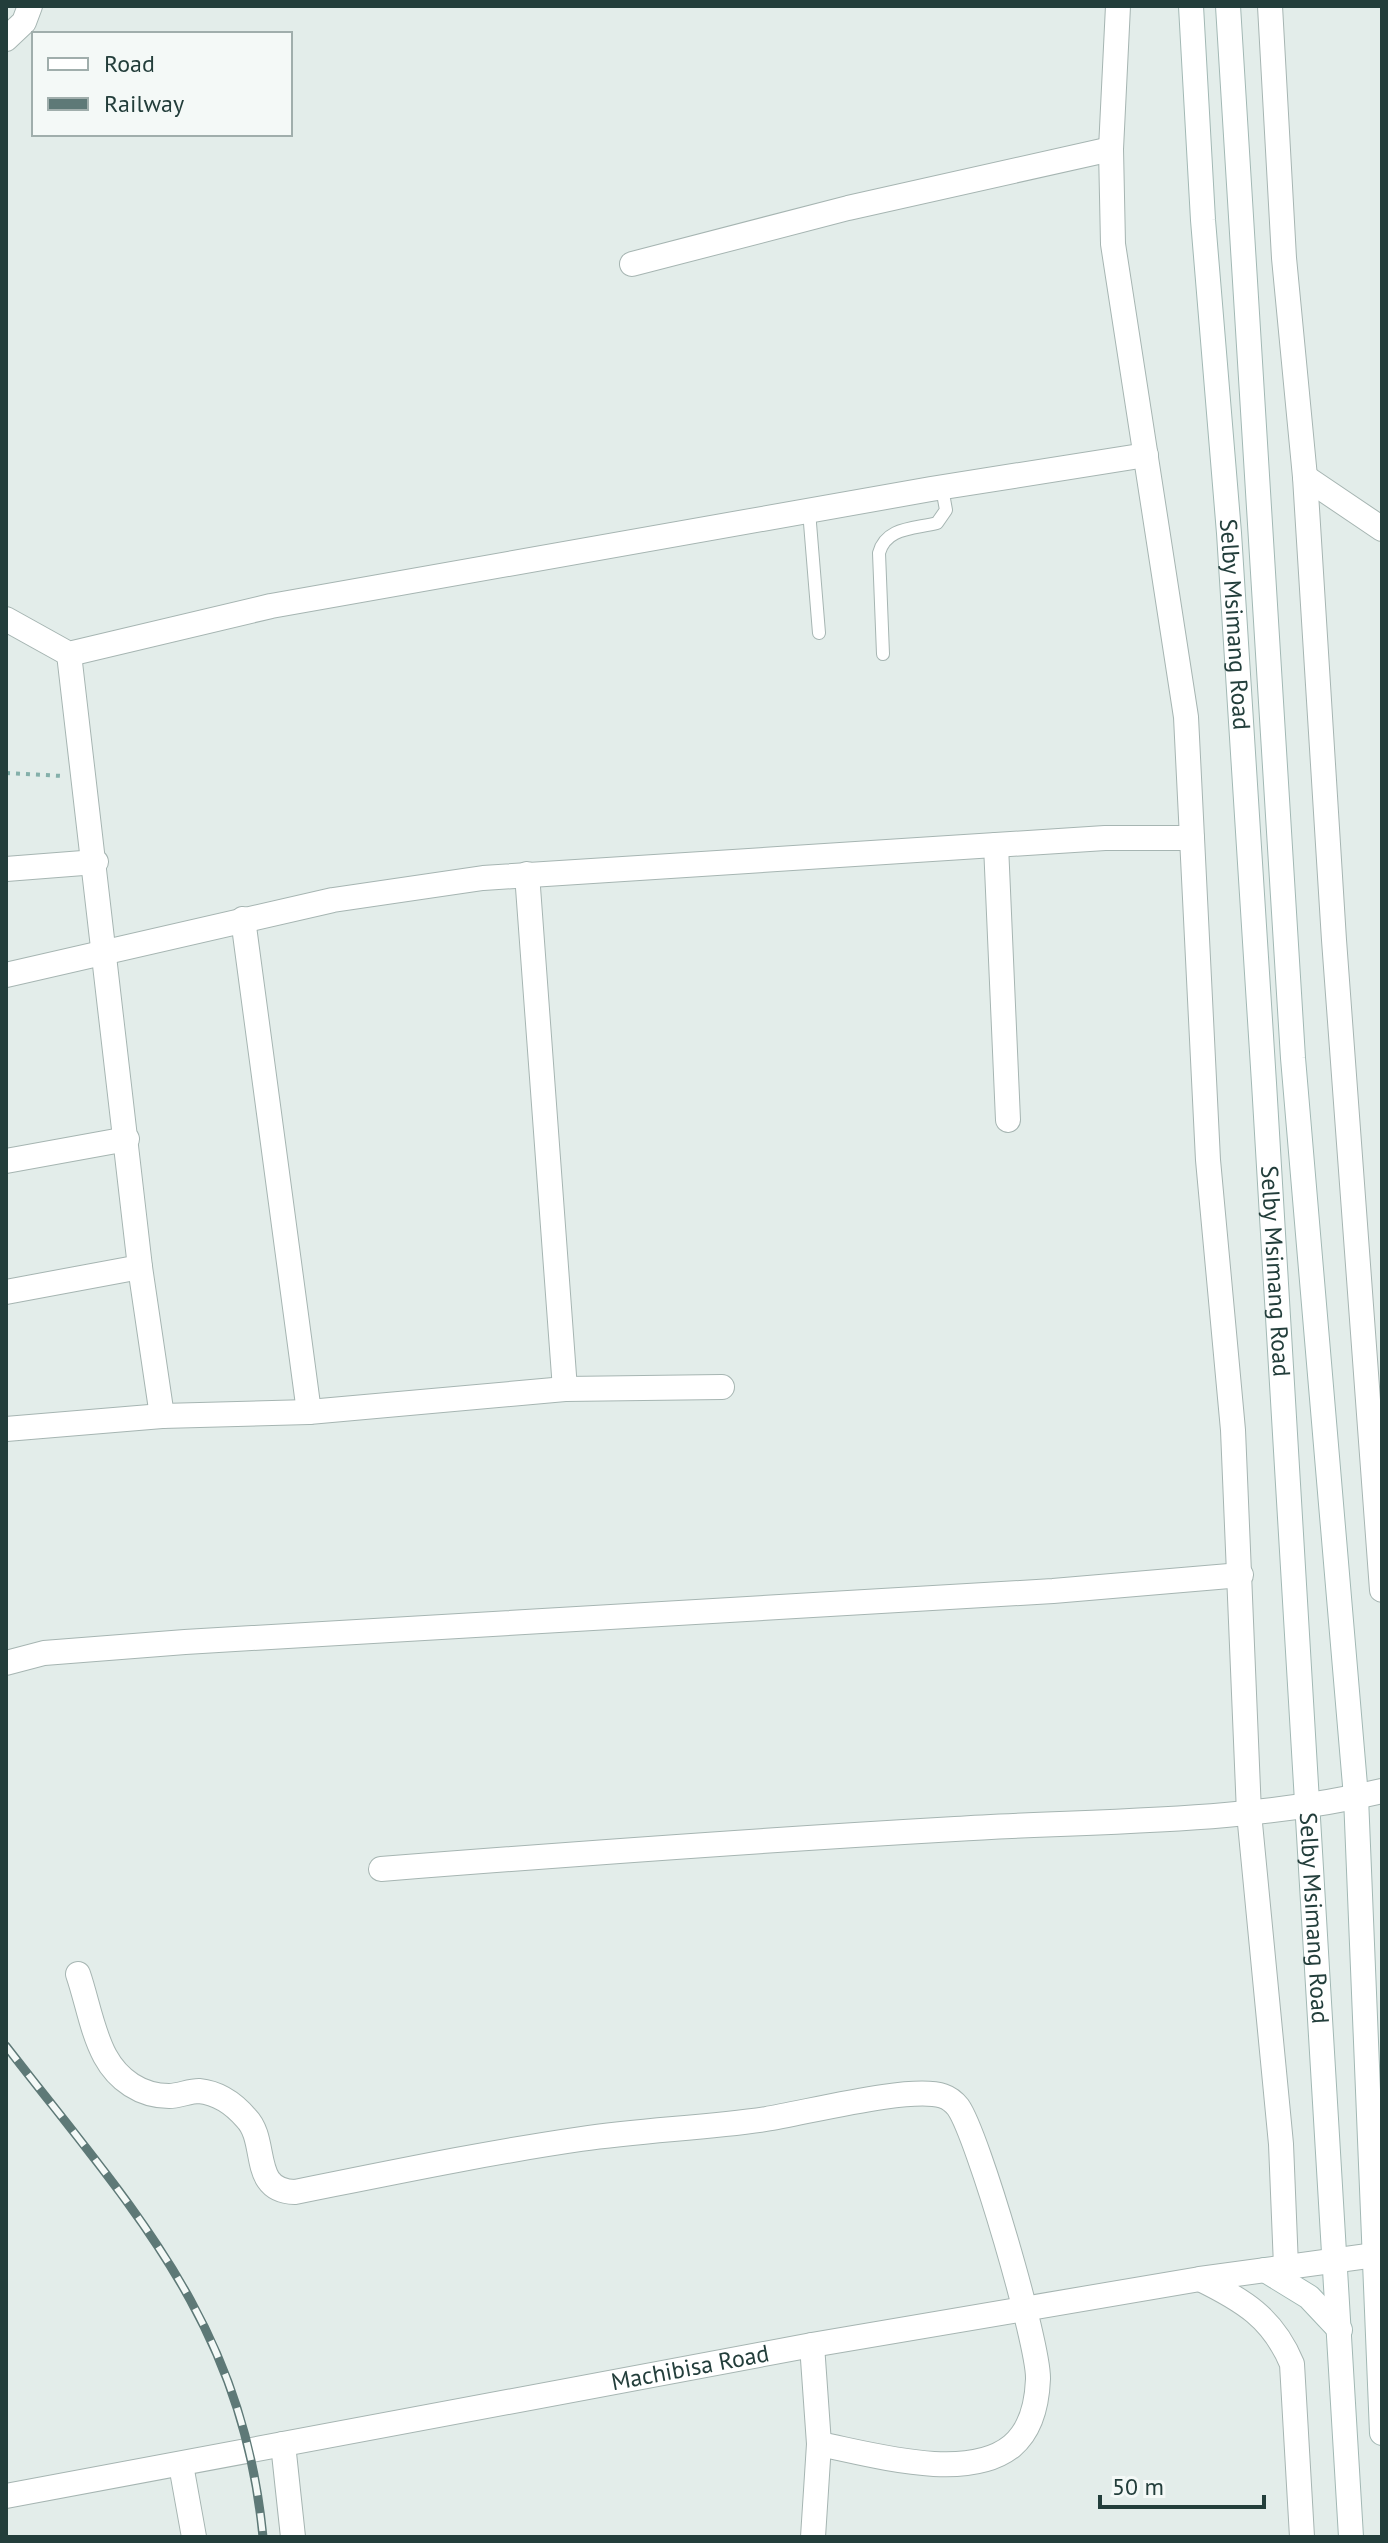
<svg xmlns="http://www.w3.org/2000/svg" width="1388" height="2543" viewBox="0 0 1388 2543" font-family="'PT Sans',sans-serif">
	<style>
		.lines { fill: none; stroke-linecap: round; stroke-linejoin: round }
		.service-casing { stroke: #a6b5b2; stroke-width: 14 }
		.minor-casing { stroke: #a6b5b2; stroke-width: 26 }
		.tertiary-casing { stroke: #a6b5b2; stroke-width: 26 }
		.secondary-casing { stroke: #a2b8b4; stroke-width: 26 }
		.path { stroke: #84b0aa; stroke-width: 4; stroke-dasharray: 4 6; stroke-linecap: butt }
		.service { stroke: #fff; stroke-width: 12 }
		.minor { stroke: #fff; stroke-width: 24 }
		.tertiary { stroke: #fff; stroke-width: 24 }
		.secondary { stroke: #fff; stroke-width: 24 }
		.rail-casing { stroke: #5e7977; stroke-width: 9 }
		.rail { stroke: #f4f9f7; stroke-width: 6; stroke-dasharray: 18; stroke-linecap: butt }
		.labels { text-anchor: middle; stroke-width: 7; stroke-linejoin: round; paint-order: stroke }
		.street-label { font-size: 24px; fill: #233e3b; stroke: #f4f9f7 }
	</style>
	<rect width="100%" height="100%" fill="#e3edea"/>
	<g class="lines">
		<g class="service-casing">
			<g id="service">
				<polyline points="809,511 819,633"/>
				<path d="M883 654 879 553C886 527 914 529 937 523L946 510 942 488"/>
			</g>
		</g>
		<g class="minor-casing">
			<g id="minor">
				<polyline points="1118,6 1111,149 1113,244 1186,717 1208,1160 1233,1430 1249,1813 1281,2144 1286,2266"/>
				<polyline points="1270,6 1284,258 1305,477 1334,940 1382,1590"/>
				<polyline points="6,39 24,22 30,6"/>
				<polyline points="632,264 848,208 1111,149"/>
				<polyline points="1305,477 1382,529"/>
				<polyline points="6,619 69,654 271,606 931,489 1146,455"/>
				<polyline points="69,654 140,1267 162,1416"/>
				<polyline points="996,845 1008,1120"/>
				<polyline points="6,869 96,862"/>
				<polyline points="527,874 565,1389"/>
				<polyline points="243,919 309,1412"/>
				<polyline points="6,975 333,900 483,878 1105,838 1192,838"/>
				<polyline points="6,1161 127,1139"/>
				<polyline points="6,1292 140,1267"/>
				<polyline points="6,1429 162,1416 309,1412 565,1389 722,1387"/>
				<polyline points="6,1663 44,1653 185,1642 1053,1591 1241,1575"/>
				<path d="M381 1869C572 1854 763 1840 955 1829 1097 1820 1243 1824 1382 1791"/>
				<path d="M78 1974C87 2000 92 2032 105 2056 118 2080 141 2096 169 2096 179 2096 189 2091 199 2091 219 2093 234 2104 246 2118 269 2141 249 2191 295 2192 390 2173 485 2153 581 2139 643 2130 705 2128 766 2119 805 2113 911 2085 943 2096 949 2098 954 2102 958 2107 978 2135 1039 2344 1038 2379 1037 2404 1031 2430 1012 2446 967 2483 871 2454 819 2444"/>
				<path d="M1200 2279C1243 2300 1273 2318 1292 2364L1302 2537"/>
				<polyline points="812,2345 819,2444 813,2537"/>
				<polyline points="283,2444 293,2537"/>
				<polyline points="181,2465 194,2537"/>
			</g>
		</g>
		<g class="tertiary-casing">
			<g id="tertiary">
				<path id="s1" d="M6 2496 812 2345 1200 2279 1375 2255"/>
			</g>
		</g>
		<g class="secondary-casing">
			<g id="secondary">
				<path id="s2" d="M1191 6 1203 220 1229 533 1264 1083 1351 2537"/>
				<polyline points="1228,6 1293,1058 1356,1797 1382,2433"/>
				<polyline points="1265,2270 1309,2297 1340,2330"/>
			</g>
		</g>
		<polyline class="path" points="6,773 63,776"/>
		<use href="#service" class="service"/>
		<use href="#minor" class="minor"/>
		<use href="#tertiary" class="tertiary"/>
		<use href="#secondary" class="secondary"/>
		<g class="rail-casing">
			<path id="rail" d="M6 2046C132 2209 242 2321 263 2537"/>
		</g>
		<use href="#rail" class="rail"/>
	</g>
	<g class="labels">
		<g class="street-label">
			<text dy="8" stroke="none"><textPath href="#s2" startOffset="620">Selby Msimang Road</textPath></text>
			<text dy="8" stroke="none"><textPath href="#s2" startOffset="1268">Selby Msimang Road</textPath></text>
			<text dy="8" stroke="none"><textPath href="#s2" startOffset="1916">Selby Msimang Road</textPath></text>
			<text dy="8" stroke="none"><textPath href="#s1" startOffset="696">Machibisa Road</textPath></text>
		</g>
	</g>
	<rect width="1388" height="2543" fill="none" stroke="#233e3b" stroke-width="16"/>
	<rect x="32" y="32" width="260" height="104" fill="#f4f9f7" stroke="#a0aeac" stroke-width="2"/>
	<rect x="48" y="58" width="40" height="12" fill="#ffffff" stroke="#a0aeac" stroke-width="2"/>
	<text x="104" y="72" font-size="24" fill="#233e3b">Road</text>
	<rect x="48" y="98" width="40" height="12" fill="#5e7977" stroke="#a0aeac" stroke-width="2"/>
	<text x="104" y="112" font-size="24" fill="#233e3b">Railway</text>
	<path d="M1100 2495v12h164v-12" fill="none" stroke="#233e3b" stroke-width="4"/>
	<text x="1112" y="2495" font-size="24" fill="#233e3b" stroke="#f4f9f7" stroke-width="6" paint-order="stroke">50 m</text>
</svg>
